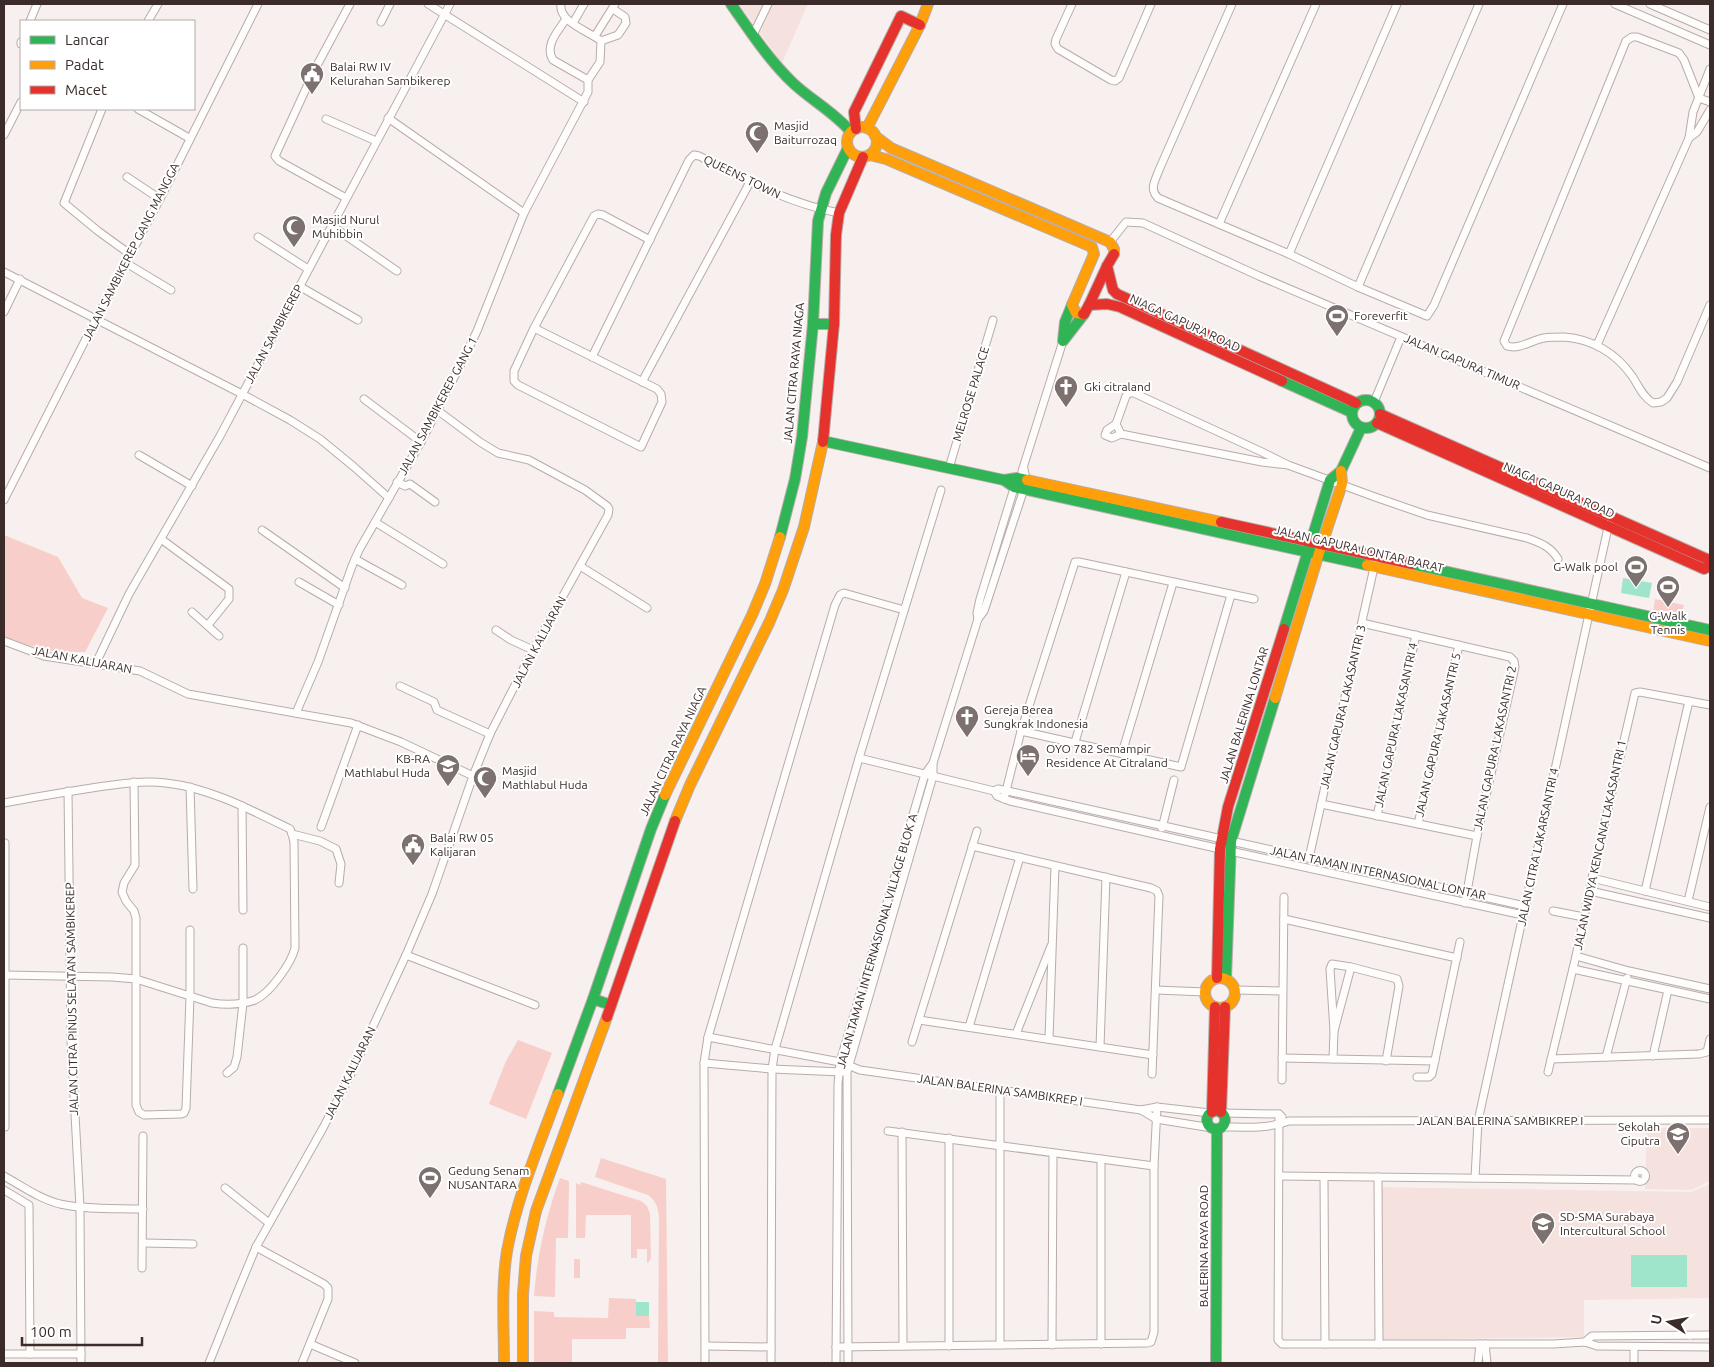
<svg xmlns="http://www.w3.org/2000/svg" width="1714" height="1367" viewBox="0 0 1714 1367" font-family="Ubuntu,sans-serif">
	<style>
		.built { fill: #f5e2df }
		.green { fill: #f7cec9 }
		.water { fill: #9fe5cc }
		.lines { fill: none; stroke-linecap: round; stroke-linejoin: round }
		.street-casing { stroke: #b7acaa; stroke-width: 9 }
		.fast-casing { stroke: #b7acaa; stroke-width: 12 }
		.slow-casing { stroke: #b7acaa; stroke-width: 12 }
		.jam-casing { stroke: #b7acaa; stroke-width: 12 }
		.street { stroke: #fefdfc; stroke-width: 7 }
		.fast { stroke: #30b455; stroke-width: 10 }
		.slow { stroke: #ff9f0a; stroke-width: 10 }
		.jam { stroke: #e5322d; stroke-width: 10 }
		.labels { text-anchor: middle; stroke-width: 4; stroke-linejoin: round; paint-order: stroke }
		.poi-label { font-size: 12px; fill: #3b2c2a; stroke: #fff; text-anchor: start }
		.street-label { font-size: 12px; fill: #3b2c2a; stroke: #fff }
	</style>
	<rect width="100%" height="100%" fill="#f8f0ee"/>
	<g class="built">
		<polygon points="739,4 808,4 782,63"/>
		<polygon points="1647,1128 1710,1128 1710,1181 1691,1190 1645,1189"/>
		<polygon points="1710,1184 1710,1298 1584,1300 1584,1337 1377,1340 1375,1187 1691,1192"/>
	</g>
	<g class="green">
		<polygon points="4,535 58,557 82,598 108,608 85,652 55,652 13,641 4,636"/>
		<polygon points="1655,599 1684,605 1681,617 1653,612"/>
		<polygon points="518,1040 552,1053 526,1119 489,1104 506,1061"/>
		<path d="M601 1158 666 1179 668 1363H658L659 1217C658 1207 656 1201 648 1195L595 1177Z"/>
		<path d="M560 1178 569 1181 568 1238H556L555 1297 534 1296C537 1256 546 1216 560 1178Z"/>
		<polygon points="581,1182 641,1201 647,1206 650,1214 651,1257 649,1262 647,1263 647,1249 637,1249 637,1258 631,1258 631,1215 586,1215 585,1238 576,1238 576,1183 580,1185"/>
		<rect x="574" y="1259" width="6" height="19"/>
		<polygon points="609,1298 636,1299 636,1316 649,1316 650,1328 626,1328 626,1339 572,1339 572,1363 534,1363 534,1311 554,1312 554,1317 608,1318"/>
	</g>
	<g class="water">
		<polygon points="1623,578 1652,583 1649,598 1621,593"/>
		<rect x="1631" y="1255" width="56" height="32"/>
		<rect x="636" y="1302" width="13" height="14"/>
	</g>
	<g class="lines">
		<g class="street-casing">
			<g id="street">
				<polyline points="428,4 584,102"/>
				<path d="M561 4C558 22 589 31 601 41L600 62 588 80"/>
				<polyline points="1072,4 1056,39 1055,44 1058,49 1111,80 1115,81 1119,78 1151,4"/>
				<path d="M1232 4 1159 170C1155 181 1149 189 1158 198L1289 254 1358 287 1427 316 1434 305 1563 4"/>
				<polyline points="1615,4 1710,45"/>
				<polyline points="1650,4 1710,30"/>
				<polyline points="30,21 37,4"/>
				<polyline points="148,21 158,4"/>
				<polyline points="381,22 390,4"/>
				<polyline points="573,23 584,4"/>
				<polyline points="753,35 768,4"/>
				<polyline points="595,36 615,4"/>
				<polyline points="601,41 618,35 626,23 625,17 613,9"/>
				<polyline points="21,42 21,44"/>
				<polyline points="1710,69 1693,112 1689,138 1697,132 1710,110"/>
				<path d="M1710 102 1699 98 1684 60 1679 53 1637 37H1632L1626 41 1504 341 1507 346C1519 350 1532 340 1544 338 1550 337 1557 337 1564 337 1592 339 1616 353 1632 376 1639 386 1642 396 1653 403L1661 402 1667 398 1677 382 1710 305"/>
				<polyline points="102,109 64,203 98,231 131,255"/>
				<polyline points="138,109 189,138"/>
				<polyline points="388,118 524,213"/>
				<polyline points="326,119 376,141"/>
				<polyline points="4,135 21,102"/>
				<polyline points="127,177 160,199"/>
				<polyline points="346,198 279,161 275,156 315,69 350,4"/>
				<polyline points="1219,224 1316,4"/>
				<polyline points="332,226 397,271"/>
				<polyline points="258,237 308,269"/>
				<polyline points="1110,242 1126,222 1143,223 1259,276 1710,468"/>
				<polyline points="1289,254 1397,4"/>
				<polyline points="126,263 171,290"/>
				<polyline points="4,272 242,394 290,420 320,439 353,466 389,498"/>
				<polyline points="299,286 358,320"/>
				<polyline points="1358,287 1479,4"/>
				<polyline points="4,312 20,279"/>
				<polyline points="534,328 657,389 661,394 662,402 641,447 518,385 514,381 514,371 534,328 594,216 598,214 603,215 650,240"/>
				<polyline points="1597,345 1689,138"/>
				<path d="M592 357 689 160 694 155 699 156C746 180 787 203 839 213"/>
				<polyline points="642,382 750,182"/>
				<polyline points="364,399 421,442"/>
				<polyline points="1374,402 1401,337"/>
				<polyline points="1116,424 1107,430 1105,435 1112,438 1121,434"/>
				<polyline points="139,455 192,486"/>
				<path d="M1288 465 1262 462 1121 434 1116 424 1126 396 1129 393H1134L1262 452 1288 465 1375 497 1427 515 1527 538C1541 543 1551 547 1558 559"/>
				<polyline points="949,468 993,320"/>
				<polyline points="1022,471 1063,341"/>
				<polyline points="397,482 405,486 410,484 435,502"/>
				<polyline points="4,500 96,319 160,199 258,4"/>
				<polyline points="375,522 443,564"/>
				<polyline points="262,530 345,588"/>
				<polyline points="161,539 229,589 229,599 208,625"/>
				<polyline points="355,559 402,585"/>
				<polyline points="580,566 647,608"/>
				<polyline points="299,582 339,605"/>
				<polyline points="192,612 219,636"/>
				<polyline points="978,619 977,613 980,599 1015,485"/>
				<polyline points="1362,623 1510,657 1514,661 1515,667 1477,836 1465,903"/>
				<polyline points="496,630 511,640 533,650"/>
				<polyline points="4,641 44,656 140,671 188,694 351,723 401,742 473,776"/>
				<polyline points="96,663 129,594 220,436 450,4"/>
				<polyline points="400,686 434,702 437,710 490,734"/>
				<path d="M296 713 318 662 352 566 359 550 421 442 464 358 477 331 524 213 588 92V80L553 60C544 46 558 31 566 19"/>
				<polyline points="1021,731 1181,767 1231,595"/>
				<polyline points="1075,742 1126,572"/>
				<polyline points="1122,753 1173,583"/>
				<polyline points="859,758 994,791 998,789 1012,792 1222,839"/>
				<polyline points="933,763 978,619 984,611 987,602 1024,489 1026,479 1024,469"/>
				<polyline points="134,782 135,865 124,883 122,892 126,901 134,911 136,918 136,1105 139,1112 144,1115 181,1114 184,1113 186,1108 190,997 190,930"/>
				<polyline points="190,787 193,889"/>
				<polyline points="68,791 71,1040 80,1207 81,1363"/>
				<polyline points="994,791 997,796 1010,801 1220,849"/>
				<polyline points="1004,799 1021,731 1075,562 1079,562 1254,599"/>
				<path d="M4 803C35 797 66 792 98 787 120 784 143 780 166 783 210 788 251 810 290 829L292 834 294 842 295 948C291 964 270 993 255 1000 241 1005 226 1005 212 1003L136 979 112 977 5 975"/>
				<polyline points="1321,804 1477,836"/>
				<polyline points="242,806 243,910"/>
				<polyline points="1377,816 1416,635"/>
				<polyline points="1418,824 1459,645"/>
				<polyline points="321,827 358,725"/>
				<polyline points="1162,828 1174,780"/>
				<polyline points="292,834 320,841 336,849 341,864 339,883"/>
				<polyline points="1231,841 1525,906"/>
				<polyline points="5,843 5,1127"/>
				<polyline points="972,846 1151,888 1157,891 1159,896 1152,1074"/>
				<polyline points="1230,851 1523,915"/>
				<polyline points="1309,858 1375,563"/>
				<polyline points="1592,878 1710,907"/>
				<polyline points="1590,891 1710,918"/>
				<polyline points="1645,891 1689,701"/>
				<polyline points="1688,901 1710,807"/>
				<polyline points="1553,911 1584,917"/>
				<polyline points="1284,919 1457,958"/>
				<polyline points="406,955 535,1005"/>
				<polyline points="1576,956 1629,971 1710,989"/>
				<polyline points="1573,969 1710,999"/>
				<polyline points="1156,990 1205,992"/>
				<polyline points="1235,990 1282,991"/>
				<polyline points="919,1020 1153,1055"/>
				<polyline points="969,1027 1020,857"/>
				<polyline points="1334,1031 1330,969 1332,964 1351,967 1397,979 1399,986 1386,1061"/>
				<polyline points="1016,1034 1051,946"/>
				<polyline points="708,1037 840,1062 860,1070 1141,1110 1157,1107 1210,1113"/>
				<polyline points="1049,1039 1055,866"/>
				<polyline points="912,1042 977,831"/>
				<polyline points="1100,1047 1106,877"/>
				<polyline points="1653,1056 1668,990"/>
				<polyline points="1606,1057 1627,978"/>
				<polyline points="1282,1058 1435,1061"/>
				<polyline points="1333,1059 1334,1031 1351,967"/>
				<polyline points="1551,1059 1699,1054 1707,1052 1710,1039"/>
				<polyline points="704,1063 772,1069 842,1072"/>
				<polyline points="1548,1072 1576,956 1592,878 1635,693 1640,692 1710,705"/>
				<polyline points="227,1073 234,1067 237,1057 243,1003 243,948"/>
				<polyline points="1417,1077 1429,1077 1432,1074 1460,942"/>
				<polyline points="1282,1080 1284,897"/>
				<polyline points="1141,1110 1156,1119 1212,1128"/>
				<polyline points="1222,1113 1279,1114 1282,1117"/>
				<polyline points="1279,1114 1278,1340 1282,1344 1553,1344 1585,1342 1597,1346 1710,1347"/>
				<path d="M1222 1127C1245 1127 1268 1129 1289 1121L1710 1120"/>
				<polyline points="888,1131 1154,1166"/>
				<polyline points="902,1132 903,1346"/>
				<polyline points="1101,1159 1101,1344"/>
				<circle cx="1640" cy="1176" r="5.5"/>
				<path d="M4 1176C22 1186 40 1199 60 1204 87 1210 116 1208 143 1209"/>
				<polyline points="1279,1176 1637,1180"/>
				<polyline points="1324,1177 1325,1344"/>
				<polyline points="1378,1177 1379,1344"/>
				<polyline points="1475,1178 1478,1121 1609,523"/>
				<polyline points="225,1188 269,1223"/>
				<polyline points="4,1190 29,1205 30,1354"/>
				<polyline points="143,1243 193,1244"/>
				<polyline points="256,1247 324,1284 328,1288 328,1299 302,1363"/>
				<polyline points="142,1268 143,1136"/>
				<polyline points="1585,1342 1592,1336 1710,1335"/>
				<polyline points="310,1344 355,1363"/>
				<polyline points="1485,1344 1487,1363"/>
				<polyline points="1000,1345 1000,1090"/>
				<polyline points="1052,1345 1053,1153"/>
				<polyline points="706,1346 771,1347"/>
				<polyline points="949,1346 949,1138"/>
				<polyline points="836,1347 1147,1343 1151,1342 1154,1332 1154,1166 1157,1107"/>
				<polyline points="1634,1347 1634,1363"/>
				<polyline points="4,1354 81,1354"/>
				<polyline points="209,1363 237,1293 256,1247 323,1128 349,1078 406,955 432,894 473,776 490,734 533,650 608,515 609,509 607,506 585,490 529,460 498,453 480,442 437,410"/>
				<polyline points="705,1363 704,1063 708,1037 835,605 840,595 844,593 904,610"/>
				<polyline points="771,1363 772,1069 775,1049 859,758 941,490"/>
				<polyline points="836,1363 838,1084 840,1062 925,774 933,763 933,776 847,1072 848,1363"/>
				<polyline points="1478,1363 1480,1344"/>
			</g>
		</g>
		<g class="fast-casing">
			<g id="fast">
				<path d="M731 4C750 31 768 59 793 83 811 100 834 112 851 132"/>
				<polyline points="1072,305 1065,322 1063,341 1084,314"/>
				<polyline points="813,324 834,324"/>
				<polyline points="1282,381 1351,412"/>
				<circle cx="1366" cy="414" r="14"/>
				<polyline points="823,441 1004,480 1017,478 1027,480"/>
				<polyline points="1004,480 1014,487 1367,565"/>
				<polyline points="780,537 795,479 802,437 813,324 818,221 826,193 848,148"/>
				<polyline points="1412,564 1710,630"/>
				<polyline points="1284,629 1330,480 1341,471 1361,428"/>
				<polyline points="1226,979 1231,841 1275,698"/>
				<polyline points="593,999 611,1005"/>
				<polyline points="558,1094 593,999 651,829 665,795"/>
				<circle cx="1216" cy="1120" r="9"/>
				<polyline points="1216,1363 1217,1129"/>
			</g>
		</g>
		<g class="slow-casing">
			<g id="slow">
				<circle cx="862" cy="142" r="15"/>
				<polyline points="867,128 920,25 928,4"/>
				<polyline points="875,136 891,148 1110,242 1114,249 1114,254"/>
				<polyline points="870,155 886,159 1092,247 1094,254 1072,305 1076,313 1083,314"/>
				<polyline points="1027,480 1221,522"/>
				<polyline points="1367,565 1710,641"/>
				<polyline points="1275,698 1319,553 1342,484 1341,471"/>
				<polyline points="665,795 752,615 765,584 780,537"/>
				<polyline points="675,821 690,785 769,623 783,590 804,527 823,442"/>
				<circle cx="1220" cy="993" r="15"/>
				<path d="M504 1363C504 1326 501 1288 507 1251 517 1197 539 1146 558 1094"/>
				<polyline points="523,1363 523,1294 526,1256 536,1211 607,1017"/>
			</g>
		</g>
		<g class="jam-casing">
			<g id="jam">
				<polyline points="856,129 854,112 901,16 920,25"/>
				<polyline points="1114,254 1107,266 1113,290 1117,294 1356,403"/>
				<polyline points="1089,305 1107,266"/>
				<polyline points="1083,314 1084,314 1089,305 1107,304 1120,307 1282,381"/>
				<polyline points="1380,414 1707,559 1710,565"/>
				<polyline points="1377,423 1704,569 1710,566"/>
				<polyline points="823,442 834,324 836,235 839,213 863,157"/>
				<polyline points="1221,522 1412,564"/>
				<polyline points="1217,978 1220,849 1228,807 1284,629"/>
				<polyline points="607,1017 675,821"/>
				<polyline points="1212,1112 1215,1007"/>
				<polyline points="1221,1112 1225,1007"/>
			</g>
		</g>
		<use href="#street" class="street"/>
		<use href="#fast" class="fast"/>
		<use href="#slow" class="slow"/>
		<use href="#jam" class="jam"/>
	</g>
	<defs>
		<g id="civic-pin" transform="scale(1.25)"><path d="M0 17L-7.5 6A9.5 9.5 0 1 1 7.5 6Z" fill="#7d716f" stroke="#fff"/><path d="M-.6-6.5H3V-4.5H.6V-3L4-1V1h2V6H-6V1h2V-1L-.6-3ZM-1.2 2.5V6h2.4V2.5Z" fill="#fff"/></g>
		<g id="mosque-pin" transform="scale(1.25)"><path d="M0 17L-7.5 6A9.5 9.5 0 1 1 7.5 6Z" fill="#7d716f" stroke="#fff"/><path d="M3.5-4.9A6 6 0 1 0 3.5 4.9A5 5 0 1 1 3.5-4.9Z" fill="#fff"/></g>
		<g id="stadium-pin" transform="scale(1.25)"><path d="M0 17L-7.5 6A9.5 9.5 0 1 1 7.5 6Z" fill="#7d716f" stroke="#fff"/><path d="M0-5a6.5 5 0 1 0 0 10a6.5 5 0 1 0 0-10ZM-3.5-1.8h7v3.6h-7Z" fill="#fff"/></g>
		<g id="church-pin" transform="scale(1.25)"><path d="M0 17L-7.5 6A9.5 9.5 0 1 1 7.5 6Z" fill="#7d716f" stroke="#fff"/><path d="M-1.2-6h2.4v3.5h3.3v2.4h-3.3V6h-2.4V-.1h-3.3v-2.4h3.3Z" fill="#fff"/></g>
		<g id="hotel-pin" transform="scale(1.25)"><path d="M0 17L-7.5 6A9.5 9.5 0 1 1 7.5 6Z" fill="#7d716f" stroke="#fff"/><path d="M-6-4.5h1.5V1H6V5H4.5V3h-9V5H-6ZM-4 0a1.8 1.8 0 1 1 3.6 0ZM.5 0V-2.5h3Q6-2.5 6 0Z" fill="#fff"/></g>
		<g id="school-pin" transform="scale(1.25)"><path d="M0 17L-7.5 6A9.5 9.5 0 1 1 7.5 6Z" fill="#7d716f" stroke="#fff"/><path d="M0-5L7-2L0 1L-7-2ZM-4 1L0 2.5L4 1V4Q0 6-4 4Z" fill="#fff"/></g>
	</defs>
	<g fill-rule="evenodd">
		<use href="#civic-pin" x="312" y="74"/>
		<use href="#mosque-pin" x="757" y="133"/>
		<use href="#mosque-pin" x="294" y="227"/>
		<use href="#stadium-pin" x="1337" y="316"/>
		<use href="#church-pin" x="1066" y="387"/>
		<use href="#stadium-pin" x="1636" y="567"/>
		<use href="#stadium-pin" x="1668" y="587"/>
		<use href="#church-pin" x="967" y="717"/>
		<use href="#hotel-pin" x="1028" y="756"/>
		<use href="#school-pin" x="448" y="766"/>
		<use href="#mosque-pin" x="485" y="778"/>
		<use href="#civic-pin" x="413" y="845"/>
		<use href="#school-pin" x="1678" y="1134"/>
		<use href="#stadium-pin" x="430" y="1178"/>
		<use href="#school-pin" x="1543" y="1224"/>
	</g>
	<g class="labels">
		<g class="poi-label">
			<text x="330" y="71">Balai RW IV<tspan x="330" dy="14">Kelurahan Sambikerep</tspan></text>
			<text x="774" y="130">Masjid<tspan x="774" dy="14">Baiturrozaq</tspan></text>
			<text x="312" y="224">Masjid Nurul<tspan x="312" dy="14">Muhibbin</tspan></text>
			<text x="1354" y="320">Foreverfit</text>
			<text x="1084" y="391">Gki citraland</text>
			<text x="1618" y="571" text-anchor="end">G-Walk pool</text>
			<text x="1668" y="620" text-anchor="middle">G-Walk<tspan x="1668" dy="14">Tennis</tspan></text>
			<text x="984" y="714">Gereja Berea<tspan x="984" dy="14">Sungkrak Indonesia</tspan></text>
			<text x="1046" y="753">OYO 782 Semampir<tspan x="1046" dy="14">Residence At Citraland</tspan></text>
			<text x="430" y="763" text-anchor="end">KB-RA<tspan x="430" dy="14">Mathlabul Huda</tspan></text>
			<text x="502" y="775">Masjid<tspan x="502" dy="14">Mathlabul Huda</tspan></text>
			<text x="430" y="842">Balai RW 05<tspan x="430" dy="14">Kalijaran</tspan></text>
			<text x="1660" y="1131" text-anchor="end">Sekolah<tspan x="1660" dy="14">Ciputra</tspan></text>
			<text x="448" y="1175">Gedung Senam<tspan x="448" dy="14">NUSANTARA</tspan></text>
			<text x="1560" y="1221">SD-SMA Surabaya<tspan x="1560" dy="14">Intercultural School</tspan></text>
		</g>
		<g class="street-label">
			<text transform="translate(742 177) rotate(26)" y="4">QUEENS TOWN</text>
			<text transform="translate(131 252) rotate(-63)" y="4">JALAN SAMBIKEREP GANG MANGGA</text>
			<text transform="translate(1185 323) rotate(25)" y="4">NIAGA GAPURA ROAD</text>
			<text transform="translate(274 334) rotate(-62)" y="4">JALAN SAMBIKEREP</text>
			<text transform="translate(1462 362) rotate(23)" y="4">JALAN GAPURA TIMUR</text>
			<text transform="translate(794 373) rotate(-85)" y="4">JALAN CITRA RAYA NIAGA</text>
			<text transform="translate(971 394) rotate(-73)" y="4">MELROSE PALACE</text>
			<text transform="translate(438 406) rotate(-62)" y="4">JALAN SAMBIKEREP GANG 1</text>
			<text transform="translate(1559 490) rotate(24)" y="4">NIAGA GAPURA ROAD</text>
			<text transform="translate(1359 549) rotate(13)" y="4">JALAN GAPURA LONTAR BARAT</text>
			<text transform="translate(539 642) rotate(-62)" y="4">JALAN KALIJARAN</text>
			<text transform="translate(82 660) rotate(11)" y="4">JALAN KALIJARAN</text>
			<text transform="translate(1343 707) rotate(-77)" y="4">JALAN GAPURA LAKASANTRI 3</text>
			<text transform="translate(1244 715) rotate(-73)" y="4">JALAN BALERINA LONTAR</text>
			<text transform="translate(1396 725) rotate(-78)" y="4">JALAN GAPURA LAKASANTRI 4</text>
			<text transform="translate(1438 735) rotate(-77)" y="4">JALAN GAPURA LAKASANTRI 5</text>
			<text transform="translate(1495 748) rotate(-78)" y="4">JALAN GAPURA LAKASANTRI 2</text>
			<text transform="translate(673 751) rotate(-65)" y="4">JALAN CITRA RAYA NIAGA</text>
			<text transform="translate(1600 845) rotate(-78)" y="4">JALAN WIDYA KENCANA LAKASANTRI 1</text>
			<text transform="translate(1538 847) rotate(-78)" y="4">JALAN CITRA LAKARSANTRI 4</text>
			<text transform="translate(1378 873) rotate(12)" y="4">JALAN TAMAN INTERNASIONAL LONTAR</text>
			<text transform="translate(877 941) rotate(-74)" y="4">JALAN TAMAN INTERNASIONAL VILLAGE BLOK A</text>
			<text transform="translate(72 999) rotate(-91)" y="4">JALAN CITRA PINUS SELATAN SAMBIKEREP</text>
			<text transform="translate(350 1073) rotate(-64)" y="4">JALAN KALIJARAN</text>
			<text transform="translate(1000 1090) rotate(8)" y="4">JALAN BALERINA SAMBIKREP I</text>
			<text x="1500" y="1125">JALAN BALERINA SAMBIKREP I</text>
			<text transform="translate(1204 1246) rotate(-90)" y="4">BALERINA RAYA ROAD</text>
		</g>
	</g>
	<rect width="1714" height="1367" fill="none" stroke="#3b2c2a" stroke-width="10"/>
	<rect x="20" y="20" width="175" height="90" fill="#ffffff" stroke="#b1abaa"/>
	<rect x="30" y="36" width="25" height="8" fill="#30b455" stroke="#b1abaa"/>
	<text x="65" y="45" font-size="15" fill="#3b2c2a">Lancar</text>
	<rect x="30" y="61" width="25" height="8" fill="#ff9f0a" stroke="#b1abaa"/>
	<text x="65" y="70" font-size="15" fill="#3b2c2a">Padat</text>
	<rect x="30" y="86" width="25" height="8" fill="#e5322d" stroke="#b1abaa"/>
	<text x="65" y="95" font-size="15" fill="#3b2c2a">Macet</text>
	<g transform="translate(1669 1322) rotate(281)" stroke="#ffffff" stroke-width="4" paint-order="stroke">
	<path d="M0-4L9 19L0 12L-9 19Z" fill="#3b2c2a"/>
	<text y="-8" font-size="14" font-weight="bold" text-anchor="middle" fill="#3b2c2a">U</text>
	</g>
	<path d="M22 1337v8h120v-8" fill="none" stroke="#3b2c2a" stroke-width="2.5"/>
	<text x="30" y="1337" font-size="15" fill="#3b2c2a" stroke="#ffffff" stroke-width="4" paint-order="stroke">100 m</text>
</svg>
